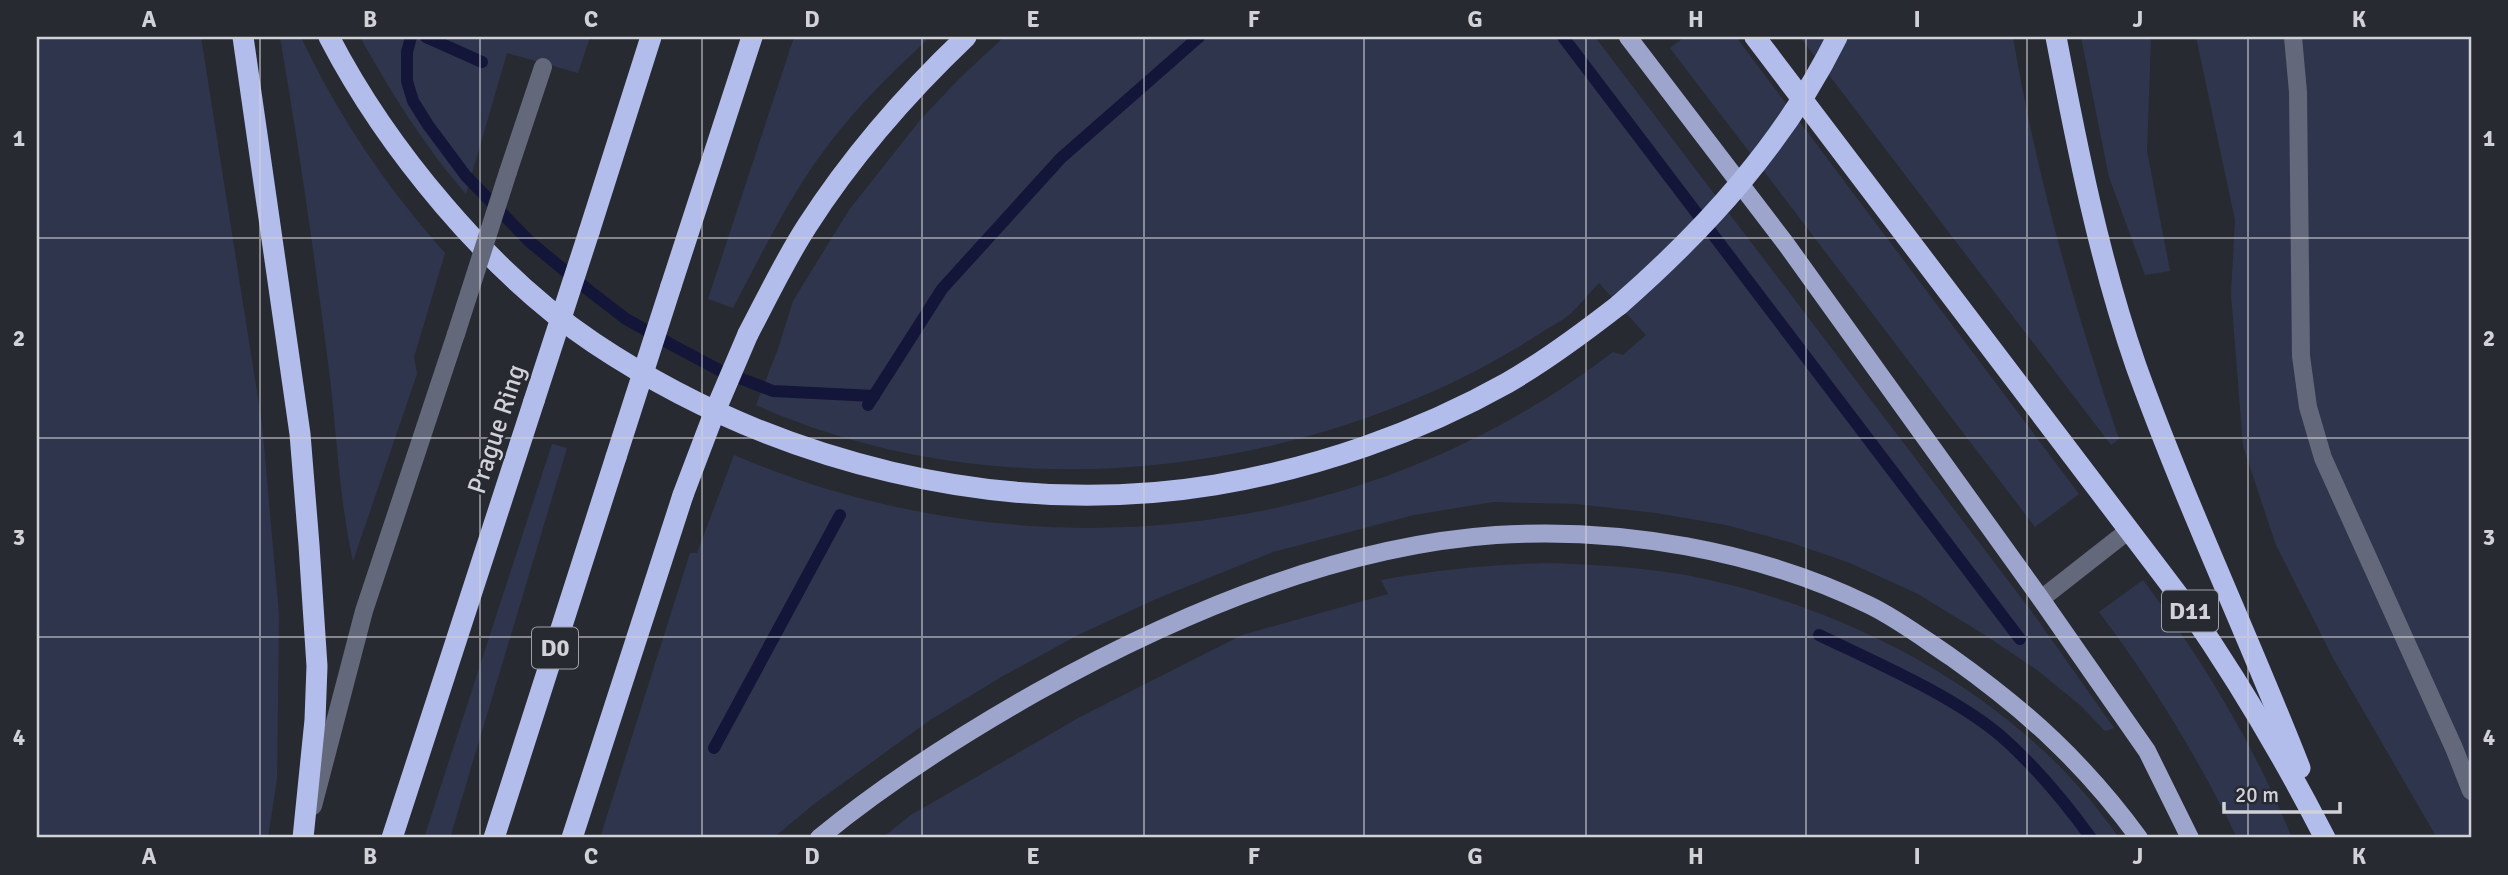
<svg xmlns="http://www.w3.org/2000/svg" width="2508" height="875" viewBox="0 0 2508 875" font-family="Signika,sans-serif">
	<style>
		.green { fill: #30354e }
		.lines { fill: none; stroke-linecap: round; stroke-linejoin: round }
		.stream { stroke: #131639; stroke-width: 12 }
		.minor { stroke: #64687b; stroke-width: 18 }
		.major { stroke: #9da5cc; stroke-width: 18 }
		.highway { stroke: #b3bdec; stroke-width: 21 }
		.minor-bridge { stroke: #64687b; stroke-width: 18 }
		.highway-bridge { stroke: #b3bdec; stroke-width: 21 }
		.grid { fill: none; stroke: #d0d2d7; stroke-width: 2; stroke-opacity: 0.55 }
		.labels { text-anchor: middle; stroke-width: 5; stroke-linejoin: round; paint-order: stroke }
		.shield { fill: #282a32; stroke: #9ea0a6; stroke-width: 2 }
		.shield-label { font-size: 24px; font-weight: bold; fill: #d0d2d7 }
		.street-label { font-size: 26px; fill: #d0d2d7; stroke: #282a32 }
		.neatline { fill: none; stroke: #d0d2d7; stroke-width: 2.5 }
		.grid-label { font-size: 23px; text-anchor: middle; font-weight: bold; fill: #d0d2d7 }
	</style>
	<rect width="100%" height="100%" fill="#282a32"/>
	<g class="green">
		<polygon points="37,37 201,37 262,424 279,615 277,779 268,838 37,838"/>
		<path d="M280 37H301C338 116 387 188 445 253L414 357 417 374 353 561C339 498 337 434 329 370 315 259 299 147 280 37Z"/>
		<path d="M360 37H590L578 73 507 53 466 194C424 146 391 92 360 37Z"/>
		<path d="M794 37H930C888 76 847 116 815 163 783 209 759 259 733 308L708 299Z"/>
		<path d="M1004 37H1595L2032 612 2114 728 2105 731 2080 705 2037 670 1988 637 1918 594 1850 563 1789 542 1726 525 1656 513 1576 504 1493 502 1414 515 1273 552 1156 599 1078 635 1003 676 930 720 814 804 773 838H600L690 553H697L734 455C1024 579 1362 545 1613 352L1623 355 1646 335 1599 283C1589 293 1580 305 1570 314 1561 322 1549 327 1539 334 1503 357 1466 377 1427 394 1218 485 967 499 756 405L778 349 793 301 849 210 921 119 961 77Z"/>
		<polygon points="1685,37 1736,37 2079,494 2035,527 1670,48"/>
		<path d="M1800 37H2013C2036 174 2074 308 2119 439L2111 445Z"/>
		<polygon points="2081,37 2151,37 2147,151 2170,271 2145,275 2109,177"/>
		<polygon points="2196,37 2471,37 2471,838 2437,838 2334,660 2276,545 2243,446 2231,294 2235,220"/>
		<polygon points="552,444 567,448 450,838 424,838"/>
		<path d="M1543 563C1591 564 1638 567 1686 575 1852 607 2022 697 2119 838H882L911 815 1080 717 1242 635 1388 594 1381 580C1435 570 1488 565 1543 563Z"/>
		<path d="M2143 580C2202 659 2255 746 2292 838H2237C2199 759 2152 682 2099 612Z"/>
	</g>
	<g class="lines">
		<g class="stream">
			<polyline points="411,37 407,52 407,81 413,101 428,125 466,176 530,242 587,289 626,319 674,346 721,371 773,391 874,396"/>
			<polyline points="426,37 482,62"/>
			<polyline points="1563,37 2020,639"/>
			<polyline points="868,405 942,289 1061,158 1199,37"/>
			<path d="M1819 635C1877 663 1954 696 2002 737 2036 767 2065 802 2091 838"/>
			<polyline points="714,748 840,515"/>
		</g>
		<g class="minor">
			<polyline points="2293,37 2298,92 2301,356 2308,407 2323,458 2454,748 2471,791"/>
			<polyline points="508,172 543,67"/>
			<polyline points="2041,599 2129,530"/>
			<polyline points="313,806 364,611 456,334"/>
		</g>
		<g class="major">
			<polyline points="1628,37 1786,244 2041,599 2147,751 2190,838"/>
			<path d="M819 838C887 782 961 735 1037 692 1175 615 1336 546 1496 535 1620 527 1756 550 1869 605 1898 619 1924 639 1951 657 2027 711 2084 763 2139 838"/>
		</g>
		<g class="highway">
			<polyline points="243,37 300,434 309,545 317,666 315,720 303,838"/>
			<path d="M329 37C387 149 489 272 594 343 774 463 1001 520 1215 485 1316 468 1418 433 1507 383 1547 360 1583 333 1619 305"/>
			<path d="M1755 37 2188 608C2239 682 2284 758 2325 838"/>
			<path d="M2056 37C2077 147 2099 259 2136 366 2185 502 2247 633 2300 768"/>
			<polyline points="589,232 651,37"/>
			<polyline points="671,286 752,37"/>
			<path d="M748 334C767 298 785 260 807 226 852 156 906 94 966 37"/>
			<polyline points="392,838 534,401"/>
			<polyline points="494,838 616,457"/>
			<polyline points="572,838 683,495"/>
		</g>
		<polyline class="minor-bridge" points="456,334 508,172"/>
		<g class="highway-bridge">
			<path d="M1619 305C1707 228 1785 142 1837 37"/>
			<polyline points="534,401 589,232"/>
			<polyline points="616,457 671,286"/>
			<polyline points="683,495 713,416 748,334"/>
		</g>
	</g>
	<path class="grid" d="M260 37V838M480 37V838M702 37V838M922 37V838M1144 37V838M1364 37V838M1586 37V838M1806 37V838M2027 37V838M2248 37V838M37 238H2471M37 438H2471M37 637H2471"/>
	<g class="labels">
		<g class="shield">
			<rect x="2162" y="590.5" width="56" height="41" rx="5"/>
			<rect x="532" y="627.5" width="46" height="41" rx="5"/>
		</g>
		<g class="shield-label">
			<text x="2190" y="619">D11</text>
			<text x="555" y="656">D0</text>
		</g>
		<g class="street-label">
			<text transform="translate(496 429) rotate(-72)" y="9">Prague Ring</text>
		</g>
	</g>
	<rect width="2508" height="875" fill="none" stroke="#282a32" stroke-width="77"/>
	<path d="M2224 802v10h116v-10" fill="none" stroke="#d0d2d7" stroke-width="3.5"/>
	<text x="2235" y="802" font-size="21" fill="#d0d2d7" stroke="#282a32" stroke-width="5" paint-order="stroke">20 m</text>
	<rect x="38" y="38" width="2432" height="798" class="neatline"/>
	<g class="grid-label">
		<text x="149" y="27">A</text>
		<text x="370" y="27">B</text>
		<text x="591" y="27">C</text>
		<text x="812" y="27">D</text>
		<text x="1033" y="27">E</text>
		<text x="1254" y="27">F</text>
		<text x="1475" y="27">G</text>
		<text x="1696" y="27">H</text>
		<text x="1917" y="27">I</text>
		<text x="2138" y="27">J</text>
		<text x="2359" y="27">K</text>
		<text x="19" y="146">1</text>
		<text x="2489" y="146">1</text>
		<text x="19" y="346">2</text>
		<text x="2489" y="346">2</text>
		<text x="19" y="545">3</text>
		<text x="2489" y="545">3</text>
		<text x="19" y="745">4</text>
		<text x="2489" y="745">4</text>
		<text x="149" y="864">A</text>
		<text x="370" y="864">B</text>
		<text x="591" y="864">C</text>
		<text x="812" y="864">D</text>
		<text x="1033" y="864">E</text>
		<text x="1254" y="864">F</text>
		<text x="1475" y="864">G</text>
		<text x="1696" y="864">H</text>
		<text x="1917" y="864">I</text>
		<text x="2138" y="864">J</text>
		<text x="2359" y="864">K</text>
	</g>
</svg>
